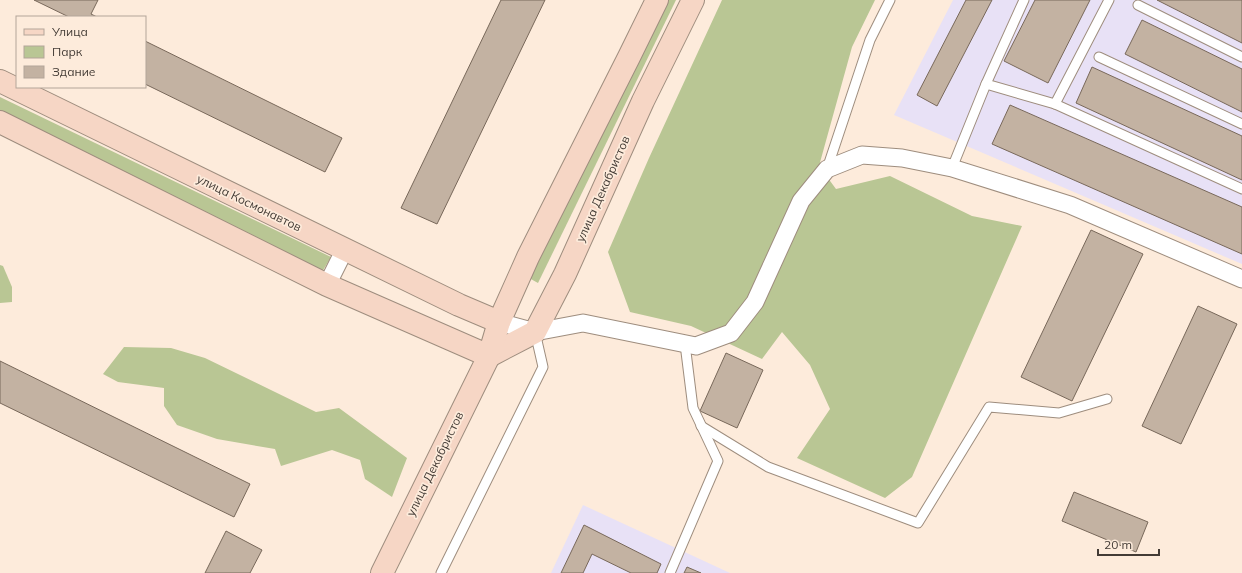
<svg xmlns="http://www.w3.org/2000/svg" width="1242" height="573" viewBox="0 0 1242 573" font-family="Mulish,sans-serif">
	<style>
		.industrial { fill: #e8e1f6 }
		.green { fill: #b9c694 }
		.building { fill: #c3b2a2; stroke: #78685a }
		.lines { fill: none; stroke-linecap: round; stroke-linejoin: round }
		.lane-casing { stroke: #9e8d7e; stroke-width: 11 }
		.street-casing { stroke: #9e8d7e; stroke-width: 19 }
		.secondary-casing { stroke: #9e8d7e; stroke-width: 24 }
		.lane { stroke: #fff; stroke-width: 9 }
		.street { stroke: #fff; stroke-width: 17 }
		.secondary { stroke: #f6d6c5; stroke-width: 22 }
		.labels { text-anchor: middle; stroke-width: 3.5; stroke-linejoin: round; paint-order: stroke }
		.street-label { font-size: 12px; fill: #433b35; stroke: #fdebdb }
	</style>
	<rect width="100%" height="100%" fill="#fdebdb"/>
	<g class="industrial">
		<polygon points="953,0 1242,0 1242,264 894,115"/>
		<polygon points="583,505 730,573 551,573"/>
	</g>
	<g class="green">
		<polygon points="664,0 676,0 538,283 529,278"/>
		<polygon points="722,0 875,0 852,47 819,166 836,189 890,176 972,216 1022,226 912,477 885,498 797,458 830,409 810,365 782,332 762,359 691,326 630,312 608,252 649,158"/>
		<polygon points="0,97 331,257 322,272 0,112"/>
		<polygon points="0,265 3,266 12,287 12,302 0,303"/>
		<polygon points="124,347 171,348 205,358 316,412 339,408 407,458 392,497 365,479 360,460 332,450 281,466 275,449 217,439 177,425 164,406 164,388 118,382 103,374"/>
	</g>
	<g class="building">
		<polygon points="34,0 98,0 91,14 97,17 69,17"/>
		<polygon points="501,0 545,0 437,224 401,208"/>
		<polygon points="966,0 992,0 937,106 917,95"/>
		<polygon points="1035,0 1090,0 1048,83 1004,61"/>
		<polygon points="1157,0 1242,0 1242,43"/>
		<polygon points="1142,20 1242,69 1242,112 1125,54"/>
		<polygon points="145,41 342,138 325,172 145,84"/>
		<polygon points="1092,67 1242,136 1242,180 1076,103"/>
		<polygon points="1010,105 1242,207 1242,254 992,144"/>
		<polygon points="1091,230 1143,254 1072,401 1021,377"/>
		<polygon points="1198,306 1237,324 1181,444 1142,426"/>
		<polygon points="726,353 763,370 737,428 700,411"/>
		<polygon points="0,361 250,484 234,517 0,403"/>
		<polygon points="1074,492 1148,522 1136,552 1062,521"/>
		<polygon points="584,525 661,564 657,573 631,573 592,554 583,573 561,573"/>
		<polygon points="226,531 262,550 250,573 205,573"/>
		<polygon points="687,567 701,573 684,573"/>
	</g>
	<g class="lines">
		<g class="lane-casing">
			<g id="lane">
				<polyline points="1138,5 1242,57"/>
				<polyline points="1099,57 1242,124"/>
				<polyline points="986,84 1055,104 1242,189"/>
				<polyline points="1055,104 1109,0"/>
				<polyline points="952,168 986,84 1024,0"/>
				<polyline points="827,169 870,40 890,0"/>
				<polyline points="701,426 768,467 918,523 989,407 1059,413 1107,399"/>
				<polyline points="441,573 543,367 535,332"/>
				<polyline points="670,573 718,461 693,408 685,344"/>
			</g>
		</g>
		<g class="street-casing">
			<g id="street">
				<polyline points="327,285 345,249"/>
				<polyline points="499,322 535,332 583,323 696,346 731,333 755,302 801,201 827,169 862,155 902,158 952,168 1070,205 1242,279"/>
			</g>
		</g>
		<g class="secondary-casing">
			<g id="secondary">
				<polyline points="0,81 459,305 499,322"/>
				<polyline points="0,122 327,285 489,356"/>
				<polyline points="489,356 535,332 565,274 643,101 693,0"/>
				<polyline points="382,573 489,356 499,322 528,257 629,57 657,0"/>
			</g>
		</g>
		<use href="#lane" class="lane"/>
		<use href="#street" class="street"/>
		<use href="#secondary" class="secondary"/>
	</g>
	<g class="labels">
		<g class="street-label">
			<text transform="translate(603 189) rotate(-66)" y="4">улица Декабристов</text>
			<text transform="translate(249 203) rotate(26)" y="4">улица Космонавтов</text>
			<text transform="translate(435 464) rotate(-64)" y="4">улица Декабристов</text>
		</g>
	</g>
	<rect x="16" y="16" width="130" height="72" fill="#fdebdb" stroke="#b3a599"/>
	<rect x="24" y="29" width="20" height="6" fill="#f6d6c5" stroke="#b3a599"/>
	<text x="52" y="36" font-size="12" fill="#433b35">Улица</text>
	<rect x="24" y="46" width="20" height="12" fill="#b9c694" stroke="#b3a599"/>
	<text x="52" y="56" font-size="12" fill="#433b35">Парк</text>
	<rect x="24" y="66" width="20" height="12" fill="#c3b2a2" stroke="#b3a599"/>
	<text x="52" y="76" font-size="12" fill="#433b35">Здание</text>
	<path d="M1098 549v6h61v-6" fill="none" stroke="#433b35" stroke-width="2"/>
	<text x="1104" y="549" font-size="12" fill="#433b35" stroke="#fdebdb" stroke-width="3" paint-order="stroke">20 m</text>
</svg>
